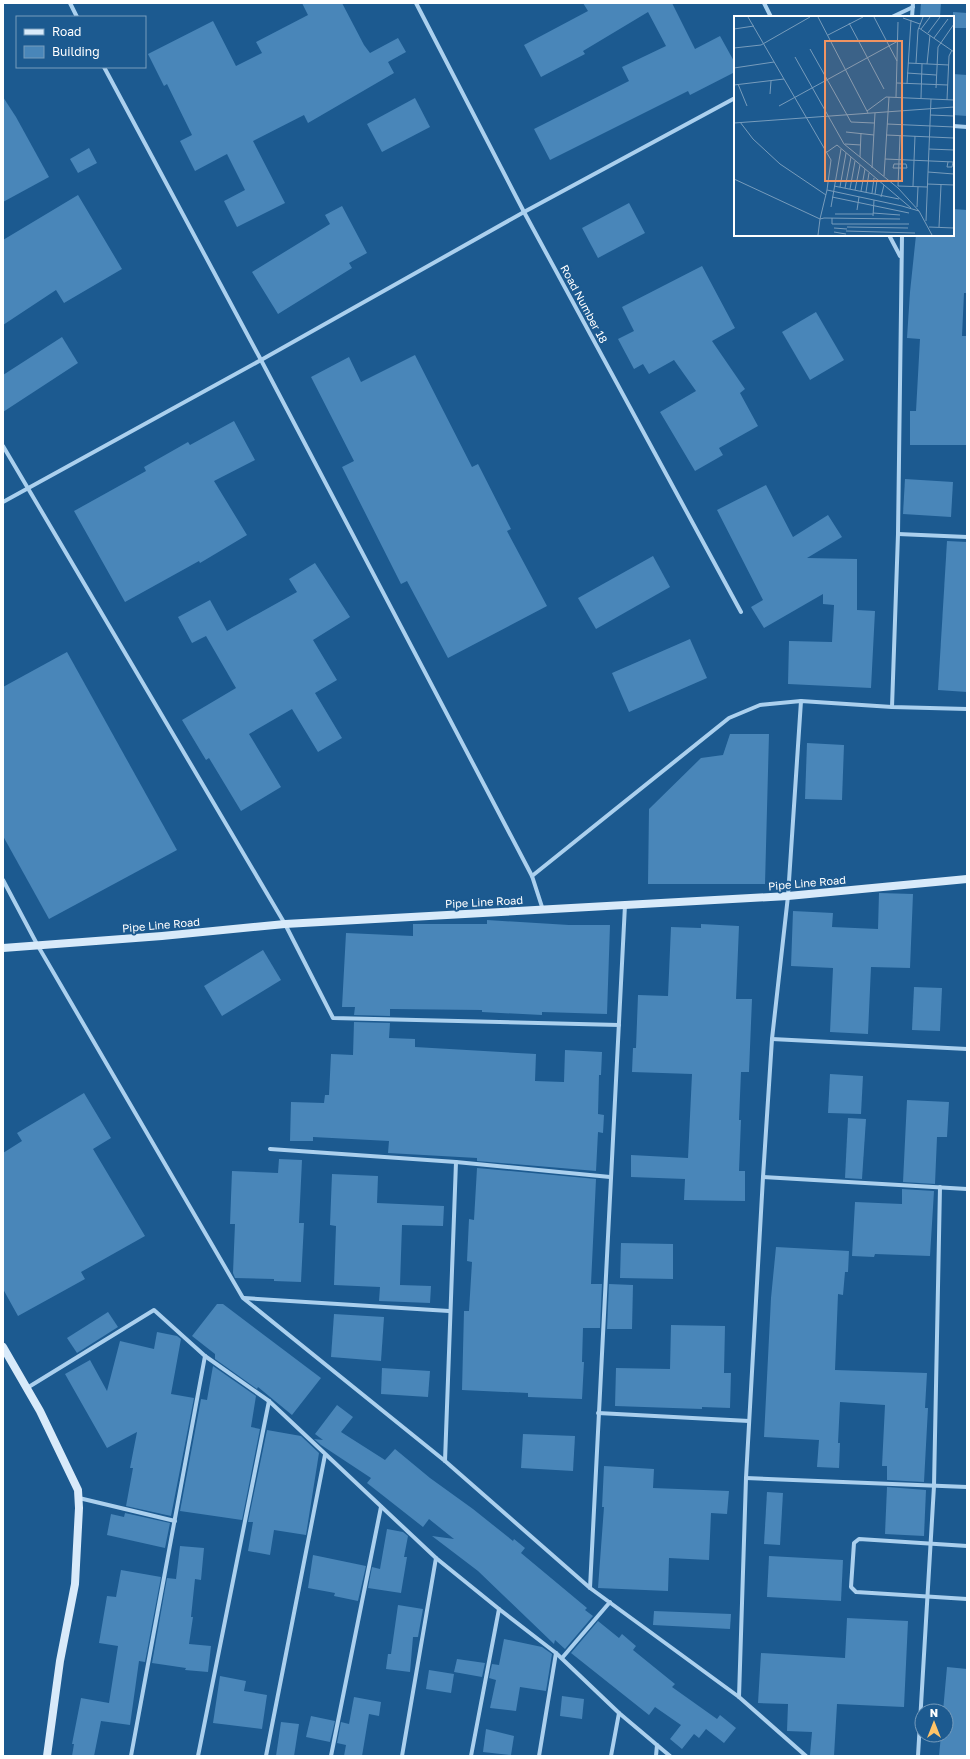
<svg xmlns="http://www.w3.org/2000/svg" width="970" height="1759" viewBox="0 0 970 1759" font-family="'Golos Text',sans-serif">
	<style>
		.building { fill: #4986b9 }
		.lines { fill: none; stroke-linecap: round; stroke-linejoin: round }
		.street { stroke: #abd0ee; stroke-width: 4 }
		.secondary { stroke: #d8eafa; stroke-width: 8 }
		.labels { text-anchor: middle; stroke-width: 4; stroke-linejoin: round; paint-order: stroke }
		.street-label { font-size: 11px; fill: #fff; stroke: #1c5a90 }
		.inset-road { fill: none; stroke: #779cbc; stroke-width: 1 }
		.view { fill: #f09361; fill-opacity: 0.15; stroke: #f09361; stroke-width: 2 }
		.inset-edge { fill: none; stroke: #fff; stroke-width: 2 }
	</style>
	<rect width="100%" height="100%" fill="#1c5a90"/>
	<g class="building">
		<polygon points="302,3 342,3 364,45 370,53 398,38 406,52 388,62 394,73 308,123 304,115 253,141 285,203 237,227 224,201 245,190 227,154 195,171 180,141 192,135 167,84 164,86 148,54 213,21 236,66 262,53 256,42 308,15"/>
		<polygon points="583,3 672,3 695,49 720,36 735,63 735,72 690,95 688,91 550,160 534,129 629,81 622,67 666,46 648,12 583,51 585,54 541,77 524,45 588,11"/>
		<polygon points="921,3 941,3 940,17 920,17"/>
		<polygon points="953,12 967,13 967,28 953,28"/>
		<polygon points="953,74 967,75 967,116 953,115"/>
		<polygon points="3,97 16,117 49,177 3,202"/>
		<polygon points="415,98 430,127 382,152 367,124"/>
		<polygon points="89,148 97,163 78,173 70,159"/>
		<polygon points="78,195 122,269 64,303 56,290 3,325 3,240"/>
		<polygon points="629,203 645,233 598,258 582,228"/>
		<polygon points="342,206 367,253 349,263 352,268 278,314 252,272 330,224 325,215"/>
		<polygon points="953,209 967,210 967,293 964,293 962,336 967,336 967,445 910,445 910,411 916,411 920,339 907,338 910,292 916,235 953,235"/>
		<polygon points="702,266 735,328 712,341 745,389 740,393 758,426 719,448 723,455 695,471 660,412 696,391 674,360 649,374 643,364 634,369 618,339 634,331 622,307"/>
		<polygon points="816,312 844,360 810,380 782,332"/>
		<polygon points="62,337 78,363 3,412 3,375"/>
		<polygon points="415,355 472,467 478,464 511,529 507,531 547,606 448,658 407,581 401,584 342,467 354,461 311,377 349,357 361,382"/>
		<polygon points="234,421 255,460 214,481 247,535 200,563 199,561 125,602 74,511 146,471 144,467 188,442 190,445"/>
		<polygon points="905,479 953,482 951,517 903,514"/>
		<polygon points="766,485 793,537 828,515 842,537 807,558 857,559 857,610 875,611 871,688 788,684 789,641 832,642 834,605 823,604 823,594 764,628 751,607 763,600 717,510"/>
		<polygon points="947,541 967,542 967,692 938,690"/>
		<polygon points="653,556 670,587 596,629 578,598"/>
		<polygon points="315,563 350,617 313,640 337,680 315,693 342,738 318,752 292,709 249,734 281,787 241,811 209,758 206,760 182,720 236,688 206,636 192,643 178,617 210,600 227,631 297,592 289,579"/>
		<polygon points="690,639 707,678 629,712 612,673"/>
		<polygon points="67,652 177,850 49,919 3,836 3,687"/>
		<polygon points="730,734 769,734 765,884 648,884 649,809 701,758 723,755"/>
		<polygon points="807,743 844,745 842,800 805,799"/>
		<polygon points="879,893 913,894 910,968 871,967 868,1034 830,1032 833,968 791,966 793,911 833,913 832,927 878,929"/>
		<polygon points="487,920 569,925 610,925 607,1014 542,1012 542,1015 482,1012 482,1010 390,1009 390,1016 354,1015 355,1007 342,1007 346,933 413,936 413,924 487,924"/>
		<polygon points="701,924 739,926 736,999 752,999 749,1072 741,1072 739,1120 741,1120 739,1171 745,1171 745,1201 684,1200 685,1179 631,1177 631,1155 688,1158 692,1074 632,1072 633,1048 636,1048 638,995 668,996 671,927 701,928"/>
		<polygon points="263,950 281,980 222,1016 204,986"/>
		<polygon points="914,987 942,988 940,1031 912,1030"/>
		<polygon points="354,1022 390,1023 389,1038 415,1039 415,1047 536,1054 535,1081 564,1082 565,1050 602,1052 601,1075 599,1075 598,1114 604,1115 603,1133 598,1132 596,1171 477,1161 477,1158 388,1153 389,1141 313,1137 313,1141 290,1141 291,1102 324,1103 325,1095 329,1095 331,1054 353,1055"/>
		<polygon points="830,1074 863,1076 861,1114 828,1113"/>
		<polygon points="84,1093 111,1138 93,1149 145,1236 81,1272 85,1279 18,1316 3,1289 3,1153 22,1141 17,1133"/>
		<polygon points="907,1100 949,1102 947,1137 937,1137 935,1184 903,1182"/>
		<polygon points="848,1118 866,1119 862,1179 845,1178"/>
		<polygon points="279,1159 302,1160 299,1223 304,1223 301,1282 274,1281 274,1279 235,1278 233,1273 235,1224 230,1224 232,1171 278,1173"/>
		<polygon points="477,1168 596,1179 591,1284 602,1284 600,1328 583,1328 582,1362 584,1362 582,1399 528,1397 528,1393 462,1390 464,1311 469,1311 472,1262 467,1261 469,1219 474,1220"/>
		<polygon points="332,1174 378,1176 377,1203 444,1206 443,1226 402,1225 400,1285 431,1286 430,1303 379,1301 380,1287 334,1285 336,1226 330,1225"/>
		<polygon points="902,1189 934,1191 930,1256 875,1254 874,1257 852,1256 855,1202 902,1204"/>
		<polygon points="621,1243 673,1244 673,1279 620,1278"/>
		<polygon points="776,1247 849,1251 848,1272 845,1272 843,1295 838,1294 835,1370 927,1373 925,1408 928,1408 924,1482 887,1480 887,1466 882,1466 885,1405 840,1402 838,1443 840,1443 839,1468 817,1467 819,1440 764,1437 771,1298"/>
		<polygon points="609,1284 633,1285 632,1329 607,1329"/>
		<polygon points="217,1304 223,1304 321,1378 292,1415 258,1387 257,1389 215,1359 215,1354 192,1336"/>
		<polygon points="108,1312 118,1327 77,1353 67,1338"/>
		<polygon points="334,1314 384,1317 381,1361 331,1357"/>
		<polygon points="671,1325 725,1326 724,1373 731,1373 730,1408 702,1407 702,1409 615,1406 616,1368 670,1369"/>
		<polygon points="157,1332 177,1336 181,1339 171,1394 194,1398 171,1516 126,1506 133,1468 130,1468 137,1432 107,1448 65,1374 90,1360 107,1391 120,1341 154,1349"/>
		<polygon points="213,1366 256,1396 251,1427 260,1429 242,1520 180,1511 201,1399 207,1400"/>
		<polygon points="382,1368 430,1371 428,1397 381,1394"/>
		<polygon points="337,1405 353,1417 341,1432 385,1460 395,1449 430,1478 473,1509 513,1541 514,1539 525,1548 521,1553 587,1608 585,1610 593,1616 565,1649 555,1640 554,1644 478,1571 432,1536 454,1539 429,1519 423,1527 367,1483 371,1478 321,1445 314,1439 323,1440 315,1434"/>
		<polygon points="267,1430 301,1436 319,1453 306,1535 274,1530 270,1555 248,1551 253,1522 248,1522"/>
		<polygon points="523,1434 575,1436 573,1471 521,1468"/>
		<polygon points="604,1466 654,1469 653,1488 729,1491 727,1514 711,1513 709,1560 669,1558 668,1591 598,1588 604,1507 602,1507"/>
		<polygon points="887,1487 926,1490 924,1536 885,1534"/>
		<polygon points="767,1492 783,1493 780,1545 764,1544"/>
		<polygon points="125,1513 170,1523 165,1548 107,1535 111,1514 124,1517"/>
		<polygon points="387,1529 403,1532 408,1536 404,1557 407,1557 401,1593 368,1588 372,1567 380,1569"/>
		<polygon points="180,1546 204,1548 201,1580 195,1579 191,1617 193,1617 189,1644 211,1646 208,1672 185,1670 186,1668 152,1663 167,1578 176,1579"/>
		<polygon points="313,1555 366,1566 358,1601 334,1596 335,1593 308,1588"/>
		<polygon points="769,1556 843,1560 841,1601 767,1597"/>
		<polygon points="121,1570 161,1577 145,1662 139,1661 130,1725 101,1721 94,1756 72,1756 74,1744 72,1744 81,1698 109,1703 118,1646 99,1643 107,1596 116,1597"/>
		<polygon points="398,1605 423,1609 418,1637 413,1637 410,1672 386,1669 388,1654 391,1654"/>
		<polygon points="654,1611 731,1614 730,1629 653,1625"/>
		<polygon points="847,1618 908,1621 904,1707 837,1704 834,1756 810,1755 812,1732 787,1731 788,1704 758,1703 761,1653 845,1658"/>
		<polygon points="598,1621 619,1638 622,1634 636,1646 633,1650 675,1684 672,1687 717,1719 720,1715 736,1728 724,1743 706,1729 699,1738 694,1734 682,1749 670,1739 681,1725 655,1707 649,1715 571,1653"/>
		<polygon points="504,1639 542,1647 552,1654 546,1691 520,1687 516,1711 490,1708 496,1680 489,1678 492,1664 499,1665"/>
		<polygon points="457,1659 485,1663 482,1677 454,1672"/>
		<polygon points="947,1667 967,1669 967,1756 939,1756 941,1735 946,1735 946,1711 943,1711"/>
		<polygon points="429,1670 454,1674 451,1693 426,1689"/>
		<polygon points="220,1676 246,1681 244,1691 267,1695 262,1729 213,1723"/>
		<polygon points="562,1696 584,1699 582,1719 560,1716"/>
		<polygon points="354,1697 381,1702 379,1716 369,1714 362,1756 344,1756 346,1745 337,1743 341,1722 349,1724"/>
		<polygon points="311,1716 335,1721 330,1742 306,1737"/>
		<polygon points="281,1722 299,1724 294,1756 276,1756"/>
		<polygon points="486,1729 514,1736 511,1755 483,1752"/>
	</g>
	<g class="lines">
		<g class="street">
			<polyline points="70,3 77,17"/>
			<polyline points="416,3 524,212 741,612"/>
			<polyline points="764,3 771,17"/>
			<polyline points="892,17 913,7"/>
			<polyline points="912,17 913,3"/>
			<polyline points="104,67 261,360 532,876 543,910"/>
			<polyline points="953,126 967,127"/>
			<polyline points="889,235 900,256"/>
			<polyline points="3,446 285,924 333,1018 619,1025"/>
			<polyline points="3,502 261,360 524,212 735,98"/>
			<polyline points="898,534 967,537"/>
			<polyline points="892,707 898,534 902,235"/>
			<polyline points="532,876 729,718 760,705 801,701 892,707 967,709"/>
			<polyline points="3,880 38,946 243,1298 445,1461 590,1588 739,1697 806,1756"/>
			<polyline points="772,1039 967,1049"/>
			<polyline points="270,1149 456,1162 610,1177"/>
			<polyline points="763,1177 967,1189"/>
			<polyline points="244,1298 449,1311"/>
			<polyline points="27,1388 154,1310 205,1356 269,1401 436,1558 499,1609 556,1653 619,1713 670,1756"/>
			<polyline points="598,1413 749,1421"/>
			<polyline points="445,1461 456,1162"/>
			<polyline points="746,1478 967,1487"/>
			<polyline points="79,1498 175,1521"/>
			<polyline points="967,1546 859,1539 854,1543 851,1587 856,1592 967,1599"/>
			<polyline points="590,1588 625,905"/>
			<polyline points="562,1658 610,1602"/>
			<polyline points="739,1697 746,1478 763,1177 772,1039 788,896 801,701"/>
			<polyline points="131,1756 205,1356"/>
			<polyline points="198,1756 269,1401"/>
			<polyline points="266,1756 325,1455"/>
			<polyline points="331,1756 381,1507"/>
			<polyline points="402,1756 436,1558"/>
			<polyline points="471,1756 499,1609"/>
			<polyline points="539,1756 556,1653"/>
			<polyline points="611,1756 619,1713"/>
			<polyline points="656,1756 657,1745"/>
			<polyline points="918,1756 934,1486 940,1187"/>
		</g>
		<g class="secondary">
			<polyline points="3,948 162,936 285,924 788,896 967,879"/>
			<polyline points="3,1347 40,1411 78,1490 79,1508 75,1584 60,1661 47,1756"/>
		</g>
	</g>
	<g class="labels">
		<g class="street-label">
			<text transform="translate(584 304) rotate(62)" y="4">Road Number 18</text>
			<text transform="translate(807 883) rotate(-5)" y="4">Pipe Line Road</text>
			<text transform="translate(484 902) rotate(-3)" y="4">Pipe Line Road</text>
			<text transform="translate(161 925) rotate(-5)" y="4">Pipe Line Road</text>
		</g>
	</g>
	<g transform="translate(734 16)">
		<rect width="220" height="220" fill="#1c5a90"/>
		<path class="inset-road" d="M14 1 97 144 93 174M84 1 134 97M140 1 163 45M169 2 186 8M115 7 150 73M185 12 220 36M0 13 20 10M187 13 196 1M194 17 206 1M94 19 129 1M200 22 214 3M0 32 27 29 76 1M76 33 117 106 140 107M61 41 110 128 164 172 185 195M174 47 215 49M182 47 184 14 189 1M193 48 196 19M0 52 40 46M173 57 202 59M163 67 214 69M4 68 13 90M173 68 177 4M0 69 50 63M202 72 204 31 220 8M36 78 37 65M162 81 164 6M187 82 188 48M213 84 215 40 218 34M45 90 164 25M133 95 152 81 220 84M196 99 220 100M6 106 19 123 46 148 92 179M0 107 220 91M153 108 220 111M112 116 140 119M152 119 220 122M166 120 164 170 193 171M111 128 127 129M195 133 220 134M93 136 103 129 177 192M126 141 127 117M151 143 220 146M214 146 213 151H218L219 146M160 148H172L173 152H159ZM138 152 141 97M194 156 220 158M150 160 155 81M0 163 86 203 93 174 168 190 185 195 198 219M193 168 220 169M100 170 165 183M179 170 181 120M106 171 112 137M111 172 117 141M116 173 121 145M121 174 126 149M127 175 131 153M132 176 135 157M138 177 140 162M141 178 143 164M98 181 175 197M147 181 150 169M97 191 107 133M183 191 184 171M123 194 125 181M139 197 166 199M101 198H139M139 200 140 184M98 202V208H175M192 205 197 83M113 211 174 212M195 211 220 212M205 211 207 169M100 212 113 213M112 215 181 217M100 216 112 218M84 219 86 203 90 202 166 203"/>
		<path class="view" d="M91 25H168V165H91Z"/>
		<rect width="220" height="220" class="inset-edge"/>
	</g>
	<rect width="970" height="1759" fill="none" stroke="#ffffff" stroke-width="8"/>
	<rect x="16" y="16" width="130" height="52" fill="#1c5a90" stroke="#779cbc"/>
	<rect x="24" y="29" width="20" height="6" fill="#d8eafa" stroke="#779cbc"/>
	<text x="52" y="36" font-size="12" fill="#ffffff">Road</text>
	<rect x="24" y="46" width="20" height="12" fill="#4986b9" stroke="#779cbc"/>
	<text x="52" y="56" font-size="12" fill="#ffffff">Building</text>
	<g transform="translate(934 1723)"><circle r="19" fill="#1c5a90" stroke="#779cbc"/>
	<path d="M0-3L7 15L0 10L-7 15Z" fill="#ffc468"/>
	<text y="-6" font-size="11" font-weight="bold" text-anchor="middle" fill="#ffffff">N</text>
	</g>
</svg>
